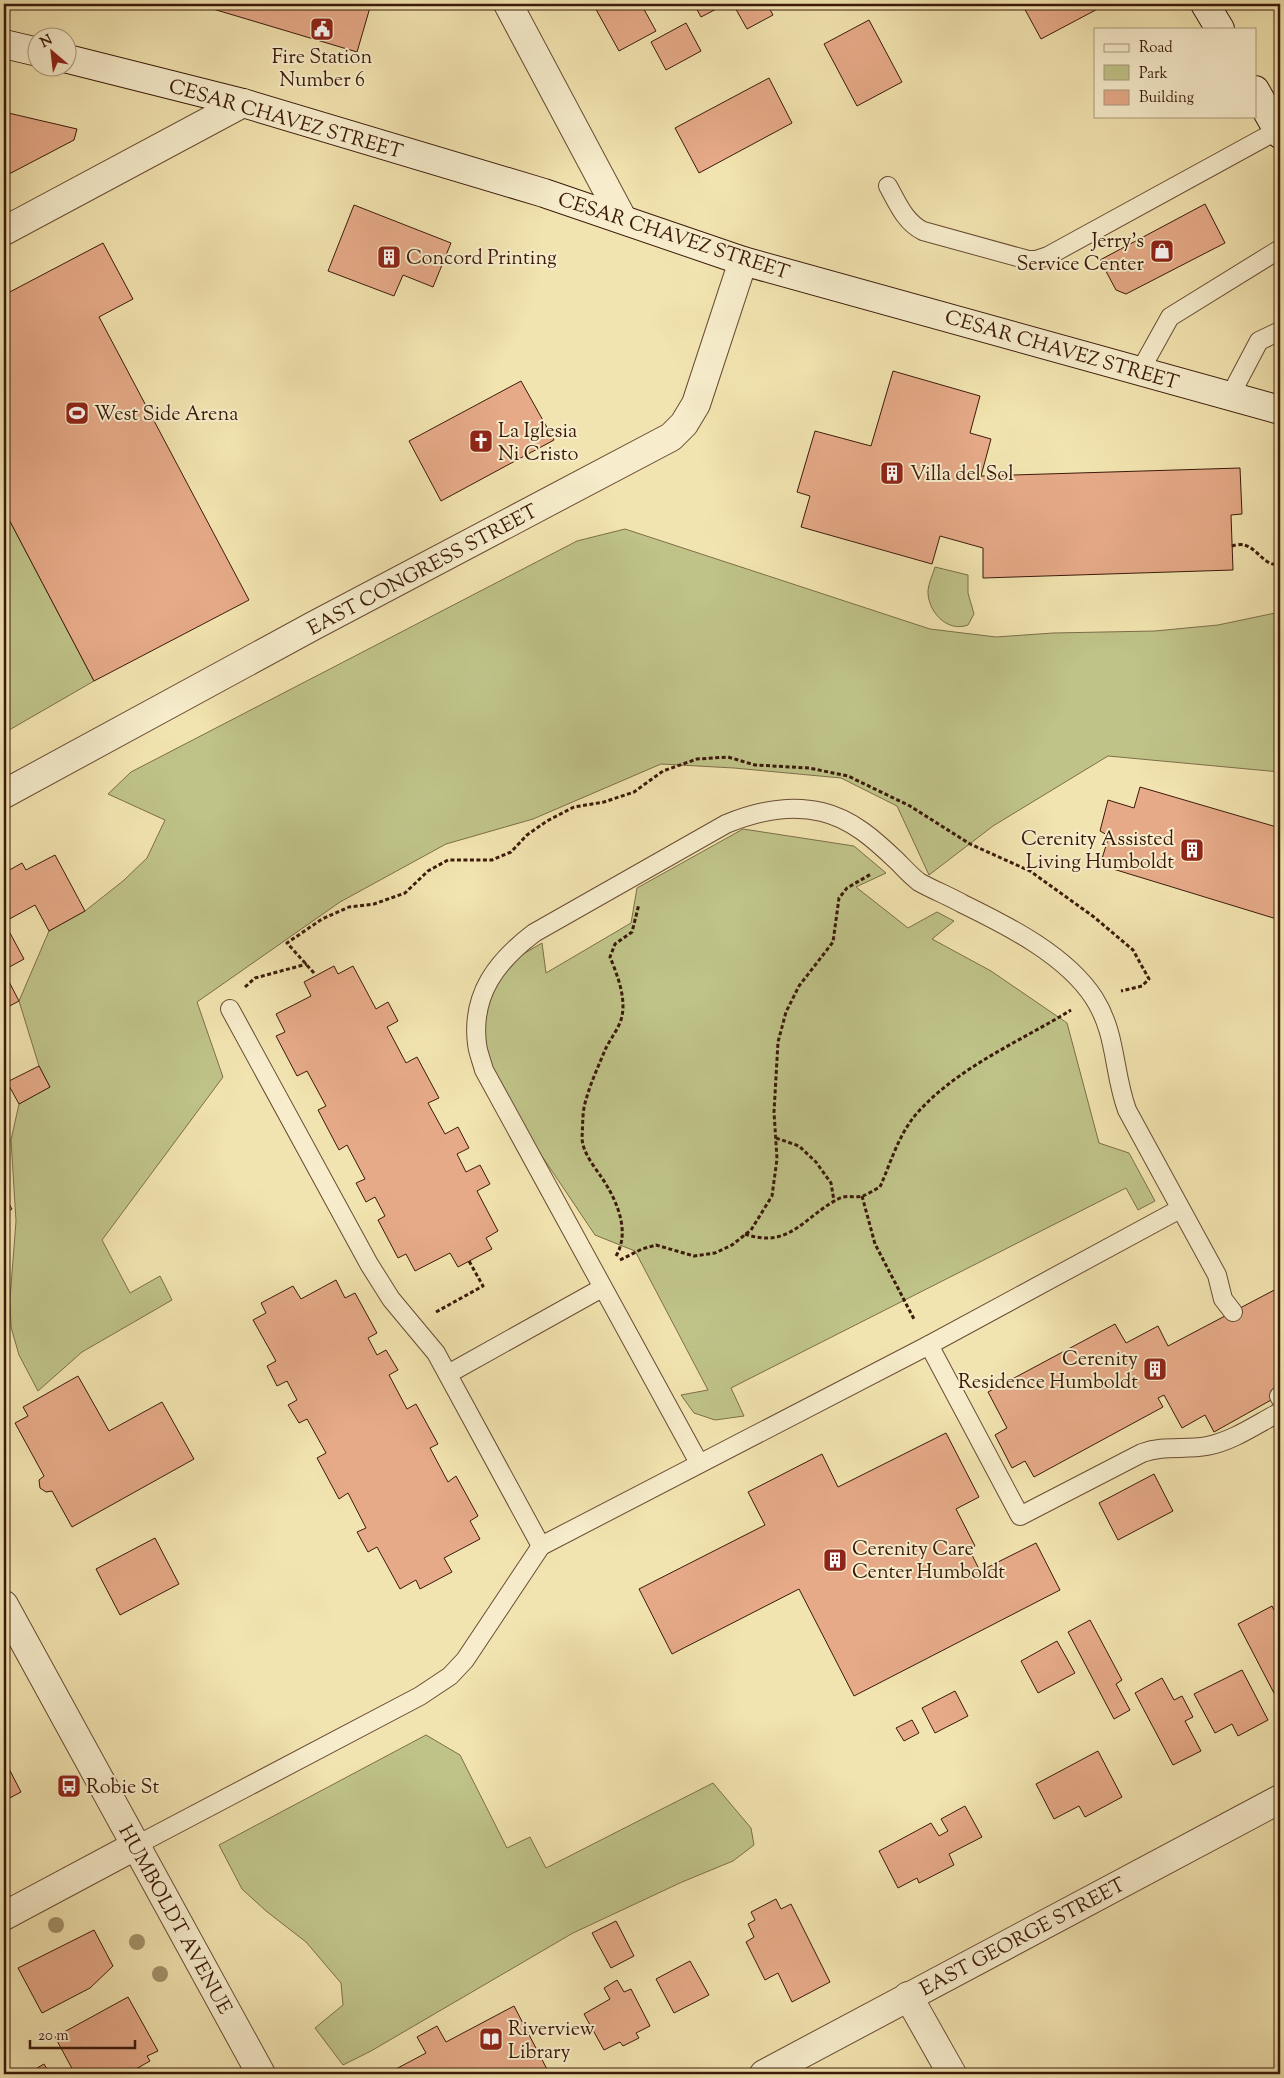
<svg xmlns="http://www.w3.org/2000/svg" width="1284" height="2078" viewBox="0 0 1284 2078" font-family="'Sorts Mill Goudy',serif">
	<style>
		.green { fill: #bfc388; stroke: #7d6e49 }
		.building { fill: #e6aa88; stroke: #3b1a0a }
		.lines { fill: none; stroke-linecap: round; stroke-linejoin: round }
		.service-casing { stroke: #694c34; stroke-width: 20 }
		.minor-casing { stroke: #694c34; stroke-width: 30 }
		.tertiary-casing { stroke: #694c34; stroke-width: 30 }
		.secondary-casing { stroke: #3b1a0a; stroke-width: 30 }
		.path { stroke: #3b1a0a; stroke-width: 3; stroke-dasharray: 4 2.5; stroke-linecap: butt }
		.service { stroke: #f7edcc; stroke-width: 18 }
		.minor { stroke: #f7edcc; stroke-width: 28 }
		.tertiary { stroke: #f7edcc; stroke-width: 28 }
		.secondary { stroke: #f7edcc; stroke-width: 28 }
		.tree { fill: #a3916a }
		.labels { text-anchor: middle; stroke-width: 4; stroke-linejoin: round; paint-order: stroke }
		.poi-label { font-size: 20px; fill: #3b1a0a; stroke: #f7edcc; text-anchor: start }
		.street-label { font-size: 20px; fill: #3b1a0a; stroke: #f7edcc }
	</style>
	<rect width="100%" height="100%" fill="#f2e4b0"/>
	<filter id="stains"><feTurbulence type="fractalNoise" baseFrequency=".004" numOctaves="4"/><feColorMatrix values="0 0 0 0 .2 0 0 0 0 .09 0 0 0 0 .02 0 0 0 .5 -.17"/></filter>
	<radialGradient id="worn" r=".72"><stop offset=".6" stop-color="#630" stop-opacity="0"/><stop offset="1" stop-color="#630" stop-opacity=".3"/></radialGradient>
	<g class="green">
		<polygon points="4,510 94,681 4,733"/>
		<polygon points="625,529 930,629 996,637 1053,633 1155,631 1218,625 1280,612 1280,772 1108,756 993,826 929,875 897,806 841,778 734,768 661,764 533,819 446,844 340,902 197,1002 223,1077 102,1240 130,1293 160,1276 172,1300 82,1352 38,1391 19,1355 11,1327 10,1299 16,1221 11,1140 19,1104 50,1087 39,1066 19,1001 49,931 85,911 123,881 147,858 165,820 108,794 131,772 577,541"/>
		<path d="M935 567 968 575V593L974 614 968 625C947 633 927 611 928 590 929 582 933 574 935 567Z"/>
		<polygon points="743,829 854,846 886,873 856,887 908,928 937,912 954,921 932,939 991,971 1067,1023 1099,1143 1129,1153 1155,1201 1138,1210 1126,1188 731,1388 744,1416 715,1420 694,1413 681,1395 708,1390 635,1251 595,1235 484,1070 477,1044 494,971 542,943 546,973 631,923 637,888"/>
		<polygon points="426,1735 460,1755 507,1848 530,1837 546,1868 713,1783 751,1828 754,1845 733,1861 682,1882 573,1933 371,2051 343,2065 315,2028 343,2005 341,1983 306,1942 266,1911 242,1889 219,1845"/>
	</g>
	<g class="building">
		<polygon points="201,4 371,4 357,52 203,6"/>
		<polygon points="593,4 641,4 656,31 619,51"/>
		<polygon points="694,4 726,4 701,17"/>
		<polygon points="733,4 767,4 773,15 747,29"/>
		<polygon points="1022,4 1107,4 1041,39"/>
		<polygon points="869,20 902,82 857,106 824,44"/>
		<polygon points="686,23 701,51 666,70 651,42"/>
		<polygon points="769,78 792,123 699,173 675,128"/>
		<polygon points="4,112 77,129 74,140 11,173 4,171"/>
		<polygon points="1205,204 1225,243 1126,294 1116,290 1100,260"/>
		<polygon points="354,205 451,243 433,287 403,275 394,296 328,271"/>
		<polygon points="103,243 133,299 99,317 249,600 94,681 4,510 4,295"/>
		<polygon points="893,371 980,396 970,433 991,439 981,476 1240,468 1242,514 1231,515 1233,570 983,578 983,548 940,536 932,564 801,527 810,496 797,492 815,431 871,446"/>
		<polygon points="521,381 554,440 441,501 409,441"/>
		<polygon points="1140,787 1280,828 1280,920 1100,865 1109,836 1100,831 1108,800 1134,808"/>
		<polygon points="55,855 85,911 49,931 35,905 4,922 24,959 4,970 4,873 22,863 26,870"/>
		<polygon points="334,966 338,974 353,966 376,1009 388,1002 398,1021 387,1027 406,1063 417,1057 439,1098 428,1103 445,1134 458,1127 469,1148 457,1154 466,1172 480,1165 490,1184 477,1191 498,1231 486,1238 492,1249 458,1267 450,1253 415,1271 406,1254 398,1258 378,1220 385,1216 375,1197 366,1202 356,1183 365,1179 347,1145 339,1150 318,1110 326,1106 307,1071 297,1076 276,1036 285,1032 276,1014 311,996 304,982"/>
		<polygon points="4,972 19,1001 4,1009"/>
		<polygon points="39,1066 50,1087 19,1104 7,1082"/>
		<polygon points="4,1195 12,1209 4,1214"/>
		<polygon points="336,1280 345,1298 355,1293 377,1333 368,1338 377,1355 386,1350 398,1370 389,1375 407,1409 416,1404 438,1444 430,1448 448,1482 456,1476 478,1516 470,1521 480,1539 444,1558 452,1572 420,1589 416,1580 400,1589 377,1547 368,1552 357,1532 366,1528 348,1493 339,1499 317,1458 326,1453 307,1419 299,1423 288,1405 297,1400 287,1381 277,1386 267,1366 276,1361 253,1320 266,1313 261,1303 293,1286 301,1299"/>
		<polygon points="1280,1287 1280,1395 1214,1432 1205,1415 1182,1428 1164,1395 1158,1398 1163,1407 1034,1477 1025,1461 1012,1468 995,1435 1007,1428 988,1392 1115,1324 1126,1343 1158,1326 1168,1346"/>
		<polygon points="78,1376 109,1431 162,1402 194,1459 72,1527 52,1491 46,1492 40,1488 39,1480 44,1476 15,1423 28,1416 23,1407"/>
		<polygon points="946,1433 979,1497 956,1509 975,1546 969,1549 980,1571 1036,1543 1060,1590 854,1696 799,1589 672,1654 639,1589 765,1525 748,1492 822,1454 838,1487"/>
		<polygon points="1154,1474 1173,1511 1118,1540 1099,1503"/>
		<polygon points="155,1538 179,1584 120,1615 96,1569"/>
		<polygon points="1272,1606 1280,1621 1280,1692 1275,1695 1238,1624"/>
		<polygon points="1090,1620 1122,1680 1116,1684 1130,1710 1114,1719 1068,1632"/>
		<polygon points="1057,1641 1075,1673 1038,1693 1021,1661"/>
		<polygon points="1242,1670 1268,1720 1238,1736 1232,1724 1215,1733 1194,1694"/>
		<polygon points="1162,1678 1174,1700 1182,1696 1193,1717 1185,1721 1201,1751 1173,1765 1135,1693"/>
		<polygon points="955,1691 968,1716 935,1733 922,1708"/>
		<polygon points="912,1720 919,1733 904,1741 896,1728"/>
		<polygon points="1098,1751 1122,1797 1085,1817 1079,1806 1054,1819 1036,1784"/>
		<polygon points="4,1759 21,1792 4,1801"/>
		<polygon points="965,1806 982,1837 949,1854 954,1865 919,1883 917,1878 898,1888 879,1851 931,1823 939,1836 948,1831 941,1819"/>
		<polygon points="776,1899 781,1909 791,1904 830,1982 792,2002 778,1973 765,1980 746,1942 754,1937 748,1924 755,1920 751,1912"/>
		<polygon points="616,1921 634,1956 611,1968 592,1933"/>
		<polygon points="94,1930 113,1966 90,1988 42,2013 18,1968"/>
		<polygon points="690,1961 709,1995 674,2013 656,1979"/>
		<polygon points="617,1980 624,1992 631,1989 650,2026 636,2033 639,2038 623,2046 620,2042 604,2050 584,2014 610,1999 604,1988"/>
		<polygon points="128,1997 158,2051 147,2056 150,2061 127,2074 75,2074 55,2037"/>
		<polygon points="514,2006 549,2073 396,2074 394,2070 426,2053 417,2037 437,2026 446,2042"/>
		<polygon points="44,2064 50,2074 27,2074"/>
	</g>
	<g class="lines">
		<g class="service-casing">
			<g id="service">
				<path d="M888 186C898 204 905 222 923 231L1028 260H1036L1048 256 1278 130"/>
				<polyline points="1140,371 1170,317 1280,249"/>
				<polyline points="1230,396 1259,341 1280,331"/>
				<polyline points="230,1009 369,1264 391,1299 436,1353 541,1546"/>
				<path d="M929 1345 1020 1516 1142 1453C1163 1445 1185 1450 1207 1446 1233 1441 1257 1424 1280 1412"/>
				<polyline points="448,1374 602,1288"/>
				<polyline points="1279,1396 1280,1398"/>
				<path d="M699 1463 484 1070C482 1062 478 1053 477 1044 471 994 497 961 534 933L726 824C755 812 790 804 822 812 852 819 875 840 897 861 904 868 911 876 919 882 933 890 949 896 963 904 1008 926 1066 955 1094 998 1117 1034 1113 1072 1127 1110L1217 1275 1223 1299 1233 1312"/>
				<polyline points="135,1846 420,1696 450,1676 465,1660 541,1546 929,1345 1180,1209"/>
			</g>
		</g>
		<g class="minor-casing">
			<g id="minor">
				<polyline points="508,4 622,218"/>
				<polyline points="4,231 243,103"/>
				<polyline points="4,794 313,626 671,437 684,424 696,404 743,261"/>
				<polyline points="4,1916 135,1846"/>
				<polyline points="908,1996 952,2074"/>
			</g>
		</g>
		<g class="tertiary-casing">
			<g id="tertiary">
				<polyline points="4,1605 261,2074"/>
				<polyline points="764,2074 1280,1799"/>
			</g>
		</g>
		<g class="secondary-casing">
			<g id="secondary">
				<polyline points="1205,4 1220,29"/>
				<polyline points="4,44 38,52"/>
				<polyline points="68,59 243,103 544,193 743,261 1280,410"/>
				<polyline points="1255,90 1280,134"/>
			</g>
		</g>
		<g class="path">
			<path d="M1232 546C1235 545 1241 544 1244 545 1258 548 1265 568 1280 564"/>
			<polyline points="314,973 287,943 322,919 349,907 374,904 405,893 428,871 448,860 492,860 511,852 527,835 547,821 574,807 604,802 634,792 663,771 697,759 728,757 755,765 809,768 848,776 910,806 970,844 1030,871 1094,917 1133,950 1149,979 1142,986 1121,991"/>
			<polyline points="245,987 255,978 307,964"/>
			<polyline points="776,1138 799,1146 816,1162 831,1183 834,1201"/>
			<polyline points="862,1196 875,1244 915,1321"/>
			<path d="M745 1234C790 1250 805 1215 840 1198 847 1195 855 1198 863 1196 868 1194 874 1190 880 1187 891 1162 899 1133 918 1112 960 1066 1019 1042 1071 1010"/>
			<path d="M616 1256C631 1231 616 1199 602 1178 594 1166 582 1152 582 1137 583 1125 582 1111 586 1100 590 1084 599 1065 605 1050 610 1039 620 1027 622 1016 626 997 617 974 610 957L615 944 632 932 639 904"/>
			<polyline points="620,1260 642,1249 656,1245 694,1256 715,1253 732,1245 751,1230 772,1196 777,1159 774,1112 778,1042 786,1012 799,986 833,942 839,898 847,888 871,874"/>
			<polyline points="436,1312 483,1286 469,1261"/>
		</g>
		<use href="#service" class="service"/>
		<use href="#minor" class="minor"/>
		<use href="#tertiary" class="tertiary"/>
		<use href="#secondary" class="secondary"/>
	</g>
	<g class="tree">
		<circle cx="56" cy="1925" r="8"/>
		<circle cx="137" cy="1942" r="8"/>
		<circle cx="160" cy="1974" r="8"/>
	</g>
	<defs>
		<g id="civic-square" transform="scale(1.25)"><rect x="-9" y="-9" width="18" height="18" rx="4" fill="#8f2418" stroke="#f7edcc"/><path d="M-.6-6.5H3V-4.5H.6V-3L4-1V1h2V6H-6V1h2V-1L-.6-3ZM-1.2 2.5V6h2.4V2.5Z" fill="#fff"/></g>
		<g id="shop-square" transform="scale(1.25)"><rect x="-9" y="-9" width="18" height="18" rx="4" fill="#8f2418" stroke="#f7edcc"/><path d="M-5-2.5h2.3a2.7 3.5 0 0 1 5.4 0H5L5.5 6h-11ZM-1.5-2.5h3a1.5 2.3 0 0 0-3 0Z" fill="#fff"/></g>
		<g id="building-square" transform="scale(1.25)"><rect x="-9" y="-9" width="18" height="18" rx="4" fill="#8f2418" stroke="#f7edcc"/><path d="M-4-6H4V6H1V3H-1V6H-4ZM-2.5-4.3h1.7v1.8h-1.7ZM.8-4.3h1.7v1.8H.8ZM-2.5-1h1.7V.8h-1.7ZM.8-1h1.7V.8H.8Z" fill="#fff"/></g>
		<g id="stadium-square" transform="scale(1.25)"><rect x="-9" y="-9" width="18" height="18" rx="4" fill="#8f2418" stroke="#f7edcc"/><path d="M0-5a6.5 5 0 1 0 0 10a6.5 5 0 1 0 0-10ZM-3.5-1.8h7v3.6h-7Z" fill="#fff"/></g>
		<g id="church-square" transform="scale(1.25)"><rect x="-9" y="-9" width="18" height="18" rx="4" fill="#8f2418" stroke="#f7edcc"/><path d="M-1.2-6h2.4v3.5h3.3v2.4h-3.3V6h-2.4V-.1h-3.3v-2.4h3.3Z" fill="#fff"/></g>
		<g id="bus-square" transform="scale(1.25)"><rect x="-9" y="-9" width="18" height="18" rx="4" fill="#8f2418" stroke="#f7edcc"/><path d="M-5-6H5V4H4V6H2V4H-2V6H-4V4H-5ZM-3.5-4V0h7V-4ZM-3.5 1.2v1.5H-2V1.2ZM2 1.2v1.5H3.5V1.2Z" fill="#fff"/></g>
		<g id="library-square" transform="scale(1.25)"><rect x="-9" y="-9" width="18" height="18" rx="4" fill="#8f2418" stroke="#f7edcc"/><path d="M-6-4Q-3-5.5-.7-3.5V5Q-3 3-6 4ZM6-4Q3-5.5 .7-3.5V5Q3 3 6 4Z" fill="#fff"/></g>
	</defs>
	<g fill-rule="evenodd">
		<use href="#civic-square" x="322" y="29"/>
		<use href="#shop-square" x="1162" y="251"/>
		<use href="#building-square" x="389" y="257"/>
		<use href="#stadium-square" x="77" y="413"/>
		<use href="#church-square" x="481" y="441"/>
		<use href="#building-square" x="892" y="473"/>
		<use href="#building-square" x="1192" y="850"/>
		<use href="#building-square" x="1155" y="1369"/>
		<use href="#building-square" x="835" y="1560"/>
		<use href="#bus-square" x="69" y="1786"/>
		<use href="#library-square" x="491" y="2039"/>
	</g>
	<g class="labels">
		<g class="poi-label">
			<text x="322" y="63" text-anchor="middle">Fire Station<tspan x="322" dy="23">Number 6</tspan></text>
			<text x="1144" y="247" text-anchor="end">Jerry's<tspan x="1144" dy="23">Service Center</tspan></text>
			<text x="406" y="264">Concord Printing</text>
			<text x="94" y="420">West Side Arena</text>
			<text x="498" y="437">La Iglesia<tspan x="498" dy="23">Ni Cristo</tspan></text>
			<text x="910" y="480">Villa del Sol</text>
			<text x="1174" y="845" text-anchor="end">Cerenity Assisted<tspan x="1174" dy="23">Living Humboldt</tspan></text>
			<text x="1138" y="1365" text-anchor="end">Cerenity<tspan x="1138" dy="23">Residence Humboldt</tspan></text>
			<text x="852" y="1555">Cerenity Care<tspan x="852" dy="23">Center Humboldt</tspan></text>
			<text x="86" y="1793">Robie St</text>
			<text x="508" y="2035">Riverview<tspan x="508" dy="23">Library</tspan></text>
		</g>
		<g class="street-label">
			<text transform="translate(286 118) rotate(16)" y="7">CESAR CHAVEZ STREET</text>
			<text transform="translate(674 235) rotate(18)" y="7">CESAR CHAVEZ STREET</text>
			<text transform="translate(1062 349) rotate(16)" y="7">CESAR CHAVEZ STREET</text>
			<text transform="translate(422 569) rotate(-28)" y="7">EAST CONGRESS STREET</text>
			<text transform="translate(176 1919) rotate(61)" y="7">HUMBOLDT AVENUE</text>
			<text transform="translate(1022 1936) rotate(-28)" y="7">EAST GEORGE STREET</text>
		</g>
	</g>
	<rect width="1284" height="2078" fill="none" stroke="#f2e4b0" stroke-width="20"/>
	<rect x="5" y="5" width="1274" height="2068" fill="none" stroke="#3b1a0a" stroke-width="2.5"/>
	<rect x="10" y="10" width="1264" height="2058" fill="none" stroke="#3b1a0a"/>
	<rect x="1094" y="28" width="162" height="90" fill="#f7edcc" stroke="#ac997e"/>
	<rect x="1104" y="44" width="25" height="8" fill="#f7edcc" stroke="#ac997e"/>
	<text x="1139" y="52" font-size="15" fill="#3b1a0a">Road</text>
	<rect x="1104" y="65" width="25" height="15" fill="#bfc388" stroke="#ac997e"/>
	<text x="1139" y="78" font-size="15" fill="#3b1a0a">Park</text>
	<rect x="1104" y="90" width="25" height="15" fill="#e6aa88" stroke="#ac997e"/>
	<text x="1139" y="102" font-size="15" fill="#3b1a0a">Building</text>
	<g transform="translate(52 52) rotate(332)"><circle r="24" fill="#f7edcc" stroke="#ac997e"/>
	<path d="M0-4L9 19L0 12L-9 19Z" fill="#8f2418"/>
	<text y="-8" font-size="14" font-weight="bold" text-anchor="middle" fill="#3b1a0a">N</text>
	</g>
	<path d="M30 2040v8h105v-8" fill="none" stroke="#3b1a0a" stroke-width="2.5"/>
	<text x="38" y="2040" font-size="15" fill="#3b1a0a" stroke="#f7edcc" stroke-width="4" paint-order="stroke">20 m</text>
	<rect width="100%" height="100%" filter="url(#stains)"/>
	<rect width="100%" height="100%" fill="url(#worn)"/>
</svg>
